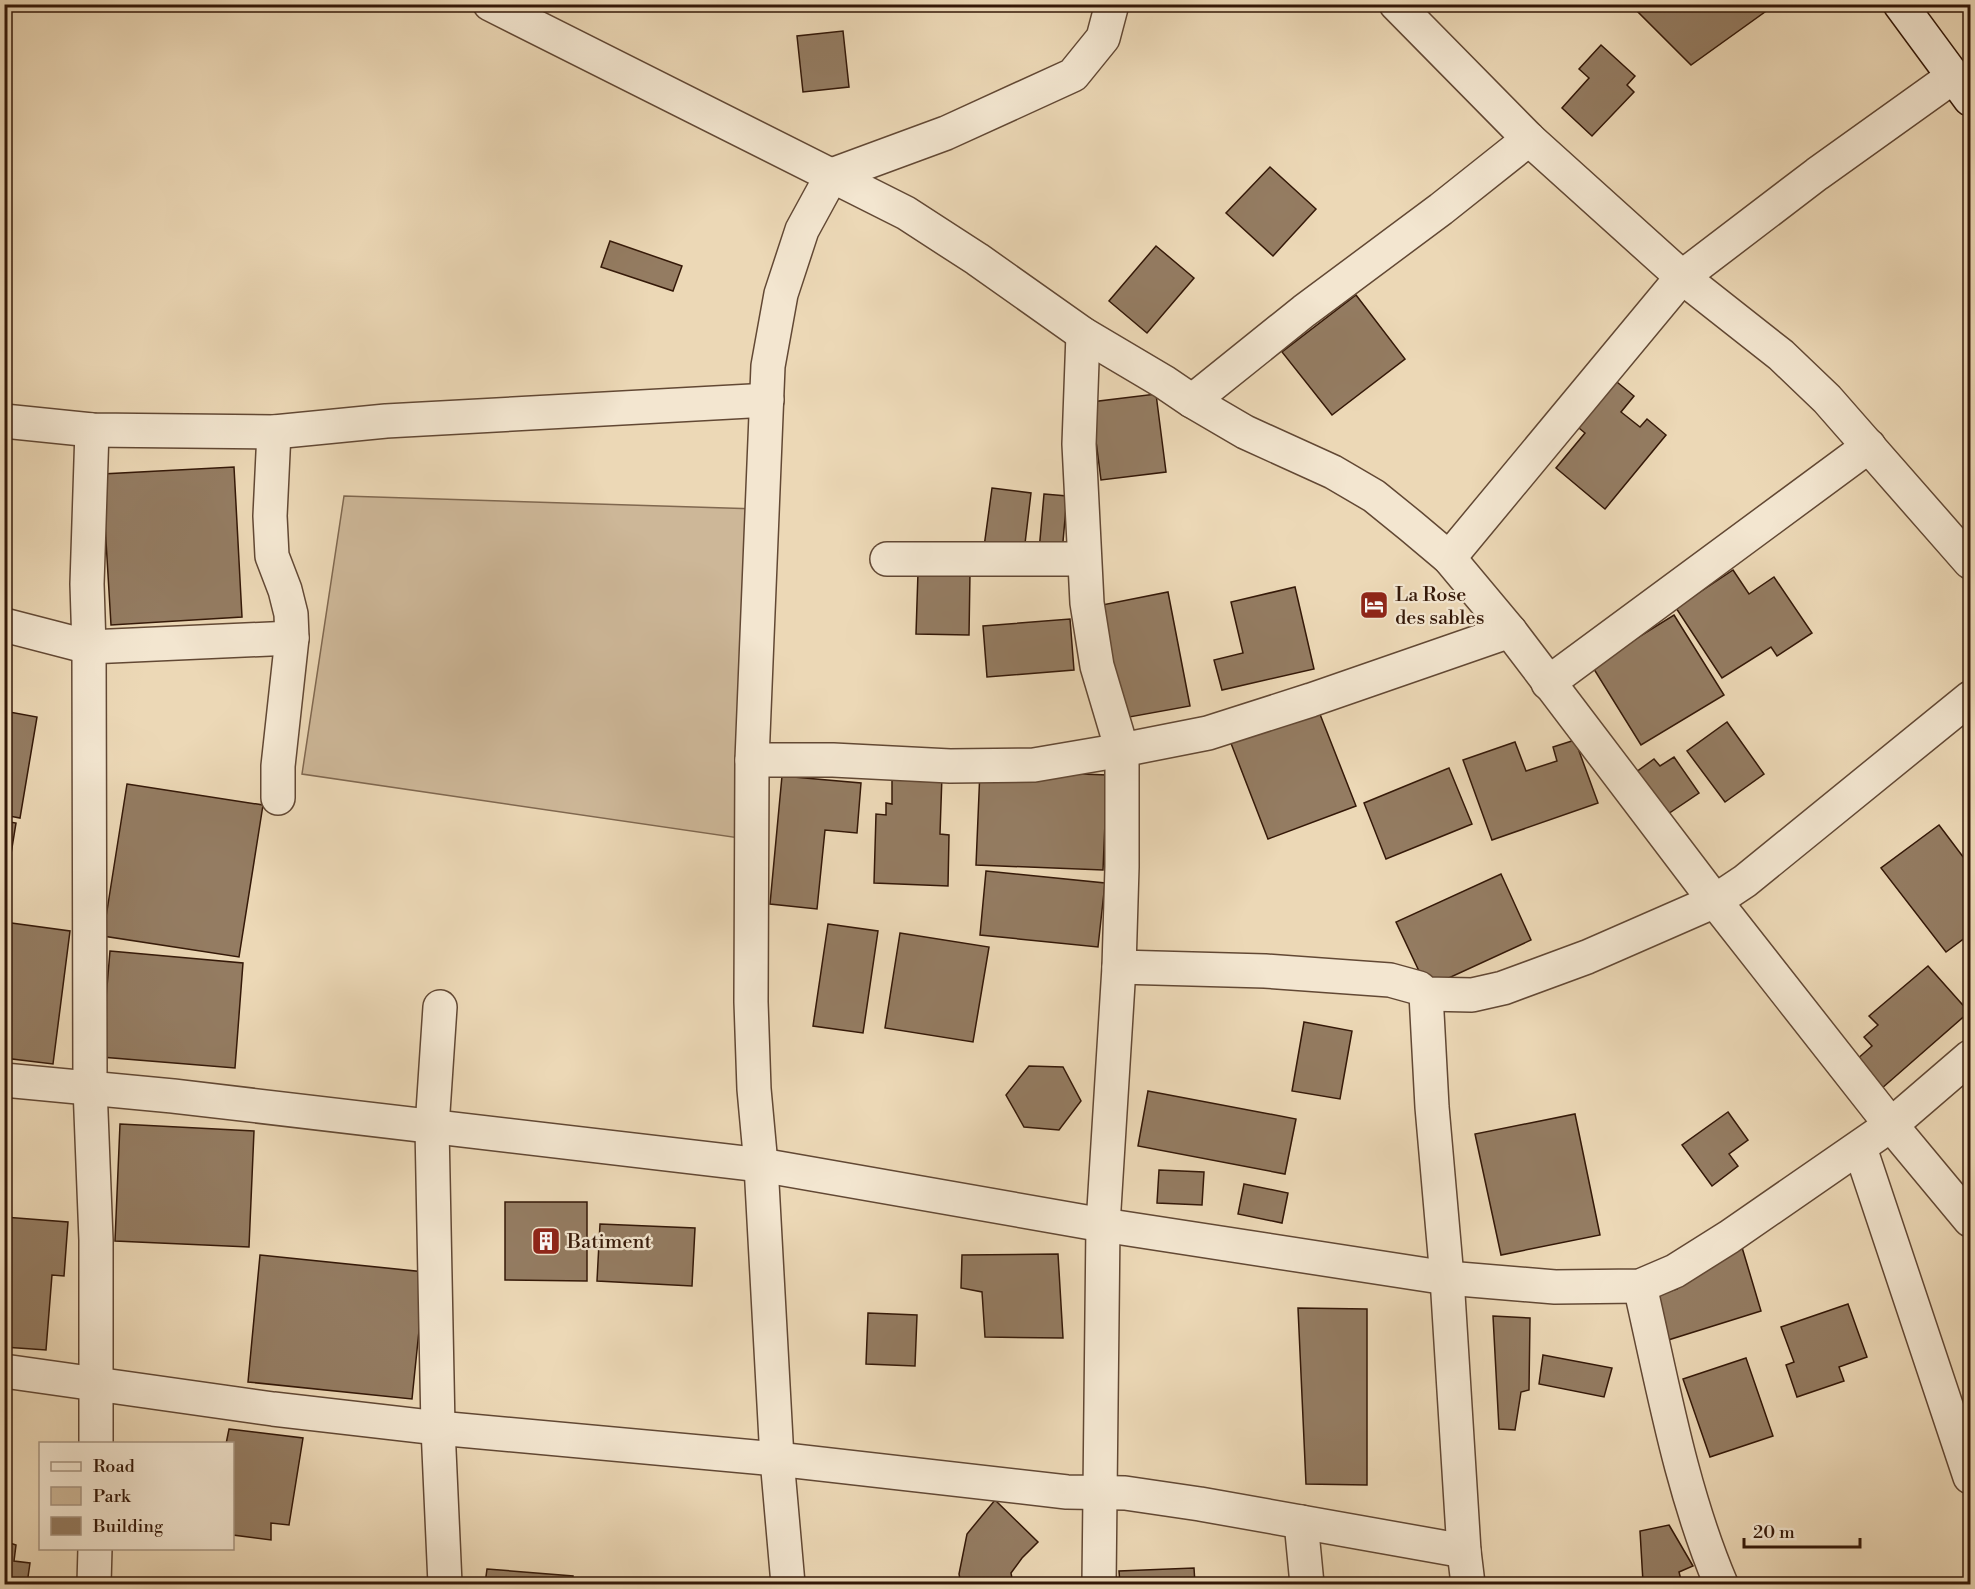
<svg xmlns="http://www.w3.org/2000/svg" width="1975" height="1589" viewBox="0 0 1975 1589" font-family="'Libre Bodoni',serif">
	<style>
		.green { fill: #cdb798; stroke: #806850; stroke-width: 1.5 }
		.building { fill: #947c62; stroke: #341808; stroke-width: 1.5 }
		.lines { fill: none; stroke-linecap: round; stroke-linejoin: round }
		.street-casing { stroke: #624834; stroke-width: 36 }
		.secondary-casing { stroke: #341808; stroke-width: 36 }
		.street { stroke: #f3e6d0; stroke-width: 33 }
		.secondary { stroke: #f3e6d0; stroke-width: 33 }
		.labels { text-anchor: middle; stroke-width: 4.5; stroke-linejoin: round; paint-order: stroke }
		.poi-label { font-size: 20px; fill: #341808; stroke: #f3e6d0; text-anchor: start }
	</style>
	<rect width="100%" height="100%" fill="#ecd8b6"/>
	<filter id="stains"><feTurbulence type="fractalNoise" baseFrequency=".00333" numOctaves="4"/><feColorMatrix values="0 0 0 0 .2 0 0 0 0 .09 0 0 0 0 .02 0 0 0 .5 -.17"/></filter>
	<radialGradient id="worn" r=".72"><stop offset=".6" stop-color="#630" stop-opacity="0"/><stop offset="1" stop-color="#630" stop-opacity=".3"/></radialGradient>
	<polygon class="green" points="344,496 758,509 746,839 302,774"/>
	<g class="building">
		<polygon points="1644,4 1776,4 1691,65 1636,10"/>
		<polygon points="843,31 849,87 803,92 797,36"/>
		<polygon points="1601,45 1635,76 1627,85 1634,92 1592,136 1562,108 1589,78 1579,69"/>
		<polygon points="1270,167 1316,209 1273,256 1226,213"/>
		<polygon points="610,241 682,266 673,291 601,267"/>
		<polygon points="1156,246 1194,278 1147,333 1109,301"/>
		<polygon points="1356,295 1405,359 1332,415 1282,352"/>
		<polygon points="1606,373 1634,396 1621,412 1640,427 1647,419 1666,435 1605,509 1556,468 1585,433 1568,419"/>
		<polygon points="1156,394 1166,472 1101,480 1091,402"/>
		<polygon points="234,467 242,617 111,625 102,474"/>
		<polygon points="992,488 1031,493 1024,552 984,547"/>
		<polygon points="1044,494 1067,496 1062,553 1039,551"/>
		<polygon points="1733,570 1749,594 1774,577 1812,633 1777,656 1771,647 1722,678 1676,608"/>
		<polygon points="918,572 970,573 969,635 916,634"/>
		<polygon points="1295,587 1314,669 1222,690 1214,660 1243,653 1231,602"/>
		<polygon points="1168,592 1190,706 1124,718 1102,605"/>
		<polygon points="1674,615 1724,695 1641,745 1592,666"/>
		<polygon points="1070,619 1074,670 987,677 983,626"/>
		<polygon points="1314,699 1356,806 1268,839 1227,733"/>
		<polygon points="4,711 37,717 20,818 4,815"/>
		<polygon points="1727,722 1764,774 1725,802 1687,751"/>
		<polygon points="1575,740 1598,803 1492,840 1463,760 1515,742 1526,771 1557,761 1553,747"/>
		<polygon points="1674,757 1699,793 1662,818 1632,775 1654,759 1660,766"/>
		<polygon points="1449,768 1472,824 1386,859 1364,803"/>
		<polygon points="980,770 1107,775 1103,870 976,865"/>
		<polygon points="892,773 942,775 940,834 949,835 948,886 874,883 876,814 886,815 886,803 892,804"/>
		<polygon points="782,776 861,783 857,833 825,830 817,909 770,904"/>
		<polygon points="127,784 263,805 239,957 103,936"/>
		<polygon points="4,821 16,823 4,897"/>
		<polygon points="1939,825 1970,866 1970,934 1946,952 1881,868"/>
		<polygon points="986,871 1105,883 1098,947 980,935"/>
		<polygon points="1501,874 1531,940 1427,988 1396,922"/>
		<polygon points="4,922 70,931 53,1064 4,1058"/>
		<polygon points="828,924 878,931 863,1033 813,1026"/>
		<polygon points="900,933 989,947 973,1042 885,1028"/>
		<polygon points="110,951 243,963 235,1068 101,1057"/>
		<polygon points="1928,966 1969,1012 1881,1089 1856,1060 1872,1046 1864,1037 1878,1025 1869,1016"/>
		<polygon points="1304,1022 1352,1031 1340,1099 1292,1091"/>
		<polygon points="1029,1066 1063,1067 1081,1101 1059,1130 1024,1127 1006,1095"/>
		<polygon points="1148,1091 1296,1119 1285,1174 1138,1146"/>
		<polygon points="1728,1112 1748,1140 1729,1154 1738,1166 1712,1186 1682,1145"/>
		<polygon points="1575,1114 1600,1235 1501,1255 1475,1134"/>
		<polygon points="120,1124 254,1131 249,1247 115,1241"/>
		<polygon points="1159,1170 1204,1172 1202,1205 1157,1203"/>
		<polygon points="1244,1184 1288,1193 1282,1223 1238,1214"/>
		<polygon points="505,1202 587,1202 587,1281 505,1280"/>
		<polygon points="4,1217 68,1222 64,1276 52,1275 46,1350 4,1347"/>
		<polygon points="600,1224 695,1228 692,1286 597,1281"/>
		<polygon points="1741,1244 1761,1311 1665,1341 1651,1297 1677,1289 1673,1276"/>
		<polygon points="1058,1254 1063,1338 985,1337 982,1292 961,1288 962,1255"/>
		<polygon points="260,1255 425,1272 412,1399 248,1382"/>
		<polygon points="1848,1304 1867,1357 1839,1367 1844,1381 1797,1397 1786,1365 1794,1362 1781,1327"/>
		<polygon points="1298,1308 1367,1309 1367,1485 1306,1484"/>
		<polygon points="868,1313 917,1315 915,1366 866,1364"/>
		<polygon points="1493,1316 1530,1318 1529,1390 1521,1392 1515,1430 1499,1429"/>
		<polygon points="1543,1355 1612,1368 1604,1397 1539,1384"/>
		<polygon points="1746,1358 1773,1436 1710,1457 1683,1379"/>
		<polygon points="229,1429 303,1438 289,1525 271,1523 271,1540 233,1535 232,1444 226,1444"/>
		<polygon points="995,1500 1038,1542 1022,1558 1011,1573 1013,1584 961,1584 959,1574 967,1534"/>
		<polygon points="4,1518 11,1518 10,1543 16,1545 14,1561 30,1563 27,1584 4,1584"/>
		<polygon points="1669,1525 1693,1566 1679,1572 1682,1584 1641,1584 1643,1582 1640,1531"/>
		<polygon points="1194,1568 1195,1584 1120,1584 1119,1571"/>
		<polygon points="487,1569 573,1576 572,1584 485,1584"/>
	</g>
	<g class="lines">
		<g class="street-casing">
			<g id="street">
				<polyline points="490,4 906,213 977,259 1083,334 1164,382 1192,401 1245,432 1333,472 1374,496 1411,526 1449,558 1510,631 1715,901 1891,1125 1970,1220"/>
				<polyline points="1396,4 1529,139 1682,277 1781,355 1827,399 1970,562"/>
				<polyline points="1083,334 1079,444 1087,603 1097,666 1122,750 1122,867 1119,967 1103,1225 1099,1584"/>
				<polyline points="1192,401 1304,311 1441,209 1529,139"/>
				<polyline points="4,421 92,430 274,432 386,421 767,400"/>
				<polyline points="92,430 87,584 89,647 90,1087 96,1240 96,1444"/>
				<polyline points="274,432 270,516 272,556 285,590 291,614 292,638 278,766 278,798"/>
				<polyline points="1449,558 1682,277 1817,174 1954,76"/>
				<polyline points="887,559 1084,559"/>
				<polyline points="4,625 89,647 292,638"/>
				<polyline points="1548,683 1869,446"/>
				<polyline points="752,760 833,760 950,766 1034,765 1122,750 1208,733 1311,700 1510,631"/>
				<polyline points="1119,967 1265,971 1390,980 1419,988 1426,994 1472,995 1503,988 1587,957 1715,901 1745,881 1970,698"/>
				<polyline points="1426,994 1432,1107 1447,1278 1464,1551 1468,1584"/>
				<polyline points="440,1007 432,1127 438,1428 445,1584"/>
				<polyline points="4,1080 173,1096 761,1165 1103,1225 1447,1278 1555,1287 1640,1286 1675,1271 1729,1237 1891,1125 1970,1057"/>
				<polyline points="1860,1148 1970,1477"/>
				<path d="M1640 1286C1663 1386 1681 1490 1721 1584"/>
				<polyline points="4,1371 273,1409 438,1428 777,1459 1067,1492 1125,1493 1200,1504 1464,1551"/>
				<polyline points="1301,1522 1307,1584"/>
				<polyline points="94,1584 95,1548"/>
				<polyline points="788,1584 777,1459 761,1165 754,1089 751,1002 752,760 768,366 781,294 802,230 832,175 946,133 1073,75 1103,38 1112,4"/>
			</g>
		</g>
		<g class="secondary-casing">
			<polyline id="secondary" points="1900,4 1970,99"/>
		</g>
		<use href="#street" class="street"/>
		<use href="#secondary" class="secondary"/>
	</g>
	<defs>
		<g id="hotel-square" transform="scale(1.5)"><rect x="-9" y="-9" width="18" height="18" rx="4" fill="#8f2418" stroke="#f3e6d0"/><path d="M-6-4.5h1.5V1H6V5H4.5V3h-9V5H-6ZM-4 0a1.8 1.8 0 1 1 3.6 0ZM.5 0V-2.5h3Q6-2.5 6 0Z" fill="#fff"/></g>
		<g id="building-square" transform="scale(1.5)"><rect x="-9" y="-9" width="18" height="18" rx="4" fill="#8f2418" stroke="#f3e6d0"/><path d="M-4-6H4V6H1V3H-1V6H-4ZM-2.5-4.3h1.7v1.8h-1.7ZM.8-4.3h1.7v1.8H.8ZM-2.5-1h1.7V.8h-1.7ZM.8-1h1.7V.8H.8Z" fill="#fff"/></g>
	</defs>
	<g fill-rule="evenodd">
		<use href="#hotel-square" x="1374" y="605"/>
		<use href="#building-square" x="546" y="1241"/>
	</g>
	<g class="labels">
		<g class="poi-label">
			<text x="1395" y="601">La Rose<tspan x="1395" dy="23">des sables</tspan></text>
			<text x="567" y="1248">Batiment</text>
		</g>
	</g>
	<rect width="1975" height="1589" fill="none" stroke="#ecd8b6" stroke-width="24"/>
	<rect x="6" y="6" width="1963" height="1577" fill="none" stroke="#341808" stroke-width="3"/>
	<rect x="12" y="12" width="1951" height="1565" fill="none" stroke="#341808" stroke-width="1.5"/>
	<rect x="39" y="1442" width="195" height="108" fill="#f3e6d0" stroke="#a79480" stroke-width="1.5"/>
	<rect x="51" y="1462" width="30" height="9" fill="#f3e6d0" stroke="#a79480" stroke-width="1.5"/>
	<text x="93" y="1472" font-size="18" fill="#341808">Road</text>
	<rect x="51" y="1487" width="30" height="18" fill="#cdb798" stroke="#a79480" stroke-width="1.5"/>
	<text x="93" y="1502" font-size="18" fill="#341808">Park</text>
	<rect x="51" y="1517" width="30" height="18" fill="#947c62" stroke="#a79480" stroke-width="1.5"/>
	<text x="93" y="1532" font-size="18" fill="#341808">Building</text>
	<path d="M1744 1538v9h116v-9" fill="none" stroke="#341808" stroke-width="3"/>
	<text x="1753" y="1538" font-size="18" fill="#341808" stroke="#f3e6d0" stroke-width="4.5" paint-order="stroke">20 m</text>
	<rect width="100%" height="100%" filter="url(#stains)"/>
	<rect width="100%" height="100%" fill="url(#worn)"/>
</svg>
